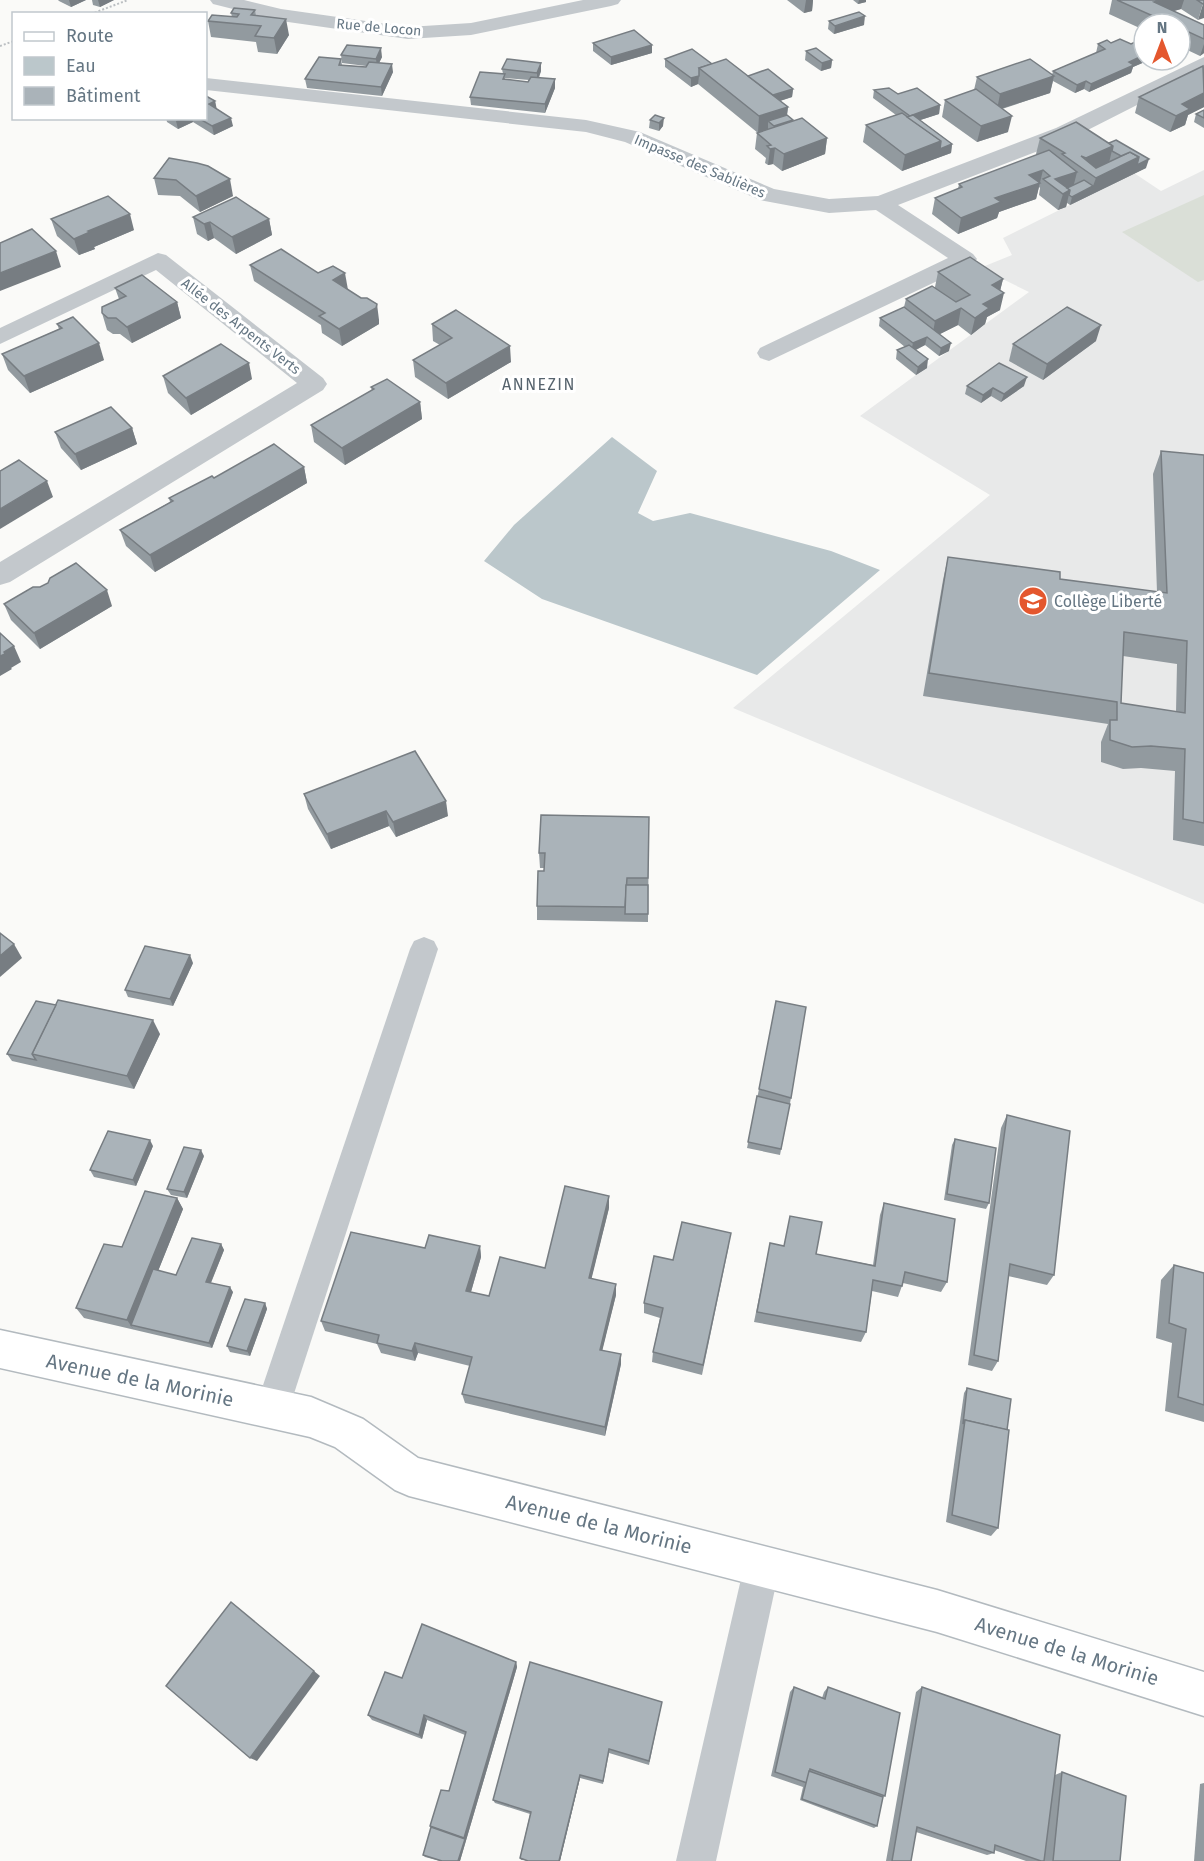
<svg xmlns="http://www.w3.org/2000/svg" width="1204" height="1861" viewBox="0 0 1204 1861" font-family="'Fira Sans',sans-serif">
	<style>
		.built { fill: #e8e9e9 }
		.green { fill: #dadfd7 }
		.water { fill: #bbc7cb }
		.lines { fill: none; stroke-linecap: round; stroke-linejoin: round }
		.secondary-casing { stroke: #b3babf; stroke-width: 3 }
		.path { stroke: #bbbfc2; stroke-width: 2; stroke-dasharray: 2 2; stroke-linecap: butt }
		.lane { fill: #c3c8cc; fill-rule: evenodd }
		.street { fill: #c3c8cc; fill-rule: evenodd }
		.secondary { fill: #fff; fill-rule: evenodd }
		.wall { fill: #929a9f; fill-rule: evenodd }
		.shaded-wall { fill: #777d82 }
		.building { fill: #aab3b9; stroke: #777d82; stroke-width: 1.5; fill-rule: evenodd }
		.labels { text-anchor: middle; stroke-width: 6; stroke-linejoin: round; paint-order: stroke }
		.far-street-label { font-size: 14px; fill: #657683; stroke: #fff }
		.far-quarter-label { font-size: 16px; letter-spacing: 1.5px; fill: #57646e; stroke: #fff }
		.poi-label { font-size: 16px; fill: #657683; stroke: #fff; text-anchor: start }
		.near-street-label { font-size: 20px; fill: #657683; stroke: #fff }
	</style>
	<rect width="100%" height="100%" fill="#fafaf8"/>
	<polygon class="built" points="1204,170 1204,904 733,708 990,495 860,416 1029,292 980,268 1012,255 1003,238 1134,173 1161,191"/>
	<polygon class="green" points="1204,195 1204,280 1198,282 1122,232"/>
	<polygon class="water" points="612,437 657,471 638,513 653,521 690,513 831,551 880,570 757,675 542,599 484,561 514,525"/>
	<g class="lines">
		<g class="secondary-casing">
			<polygon id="secondary" points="0,1330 311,1397 363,1419 418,1458 937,1590 1204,1672 1204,1716 937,1632 409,1496 395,1490 335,1447 310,1437 0,1368"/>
		</g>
		<g class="path">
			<polyline points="91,14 128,0"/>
			<polyline points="0,46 14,41"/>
		</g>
		<g class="lane">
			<polygon points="424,937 434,941 438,949 289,1409 284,1421 272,1426 260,1421 255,1409 410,949 414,941"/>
			<polygon points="762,1548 775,1553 780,1566 716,1861 676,1861 744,1566 749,1553"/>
		</g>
		<g class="street">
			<polygon points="210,0 244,0 281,9 408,27 471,23 583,0 621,0 618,4 611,6 471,35 408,39 281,21 213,4"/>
			<polygon points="1204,57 1204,71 1072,138 898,205 973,254 977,259 973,264 769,361 760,358 757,353 760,348 948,258 876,210 829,213 760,200 625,142 586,132 206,90 206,78 586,120 640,132 774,189 829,199 878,196 1056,128"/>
			<polygon points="158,253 166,255 323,378 327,384 323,390 10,582 0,585 0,562 297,383 156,270 0,344 0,328"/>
		</g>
		<use href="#secondary" class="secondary"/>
	</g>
	<g class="wall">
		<polygon points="58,0 86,0 71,7 59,1"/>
		<polygon points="92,0 114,0 100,7 93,5"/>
		<polygon points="787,0 813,0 812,11 804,13"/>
		<polygon points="853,0 866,0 866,2 858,4"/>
		<polygon points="1112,0 1204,0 1198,20 1181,9 1173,11 1204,25 1204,53 1200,56 1181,47 1180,50 1180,24 1144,24 1144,30 1109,14"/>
		<polygon points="255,10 256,16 289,35 277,54 258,52 256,42 211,37 208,21 232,17 231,13"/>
		<polygon points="829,21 864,25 834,34 828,29"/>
		<polygon points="593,43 652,53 611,65 593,51"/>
		<polygon points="1098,44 1144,60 1158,60 1152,63 1147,61 1133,67 1131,73 1089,92 1084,89 1075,93 1053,81 1050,93 1002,109 1008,132 977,142 942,117 945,100 974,90 977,77 1052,75 1053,71 1096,53"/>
		<polygon points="806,51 832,60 831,68 821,71 805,60"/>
		<polygon points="341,55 382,57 379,63 393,72 382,96 307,88 305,79 341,59 342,65 366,67 366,66 342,63"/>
		<polygon points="665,59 712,64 748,76 793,89 792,97 780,101 788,107 787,115 793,121 827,138 825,154 782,171 773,164 768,165 765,163 766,158 755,149 757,133 758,133 698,84 691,87 665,67"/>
		<path d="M541 63V71L539 78 555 79V88L545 113 471 105 470 97 503 74 502 69ZM505 78 529 80 528 82 505 80Z"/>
		<polygon points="1204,66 1204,107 1188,115 1185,125 1170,132 1135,113 1139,97"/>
		<polygon points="874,90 898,94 940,105 939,114 920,120 952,144 951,153 902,171 863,142 866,125 896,115 873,98"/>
		<polygon points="215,101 216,109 233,126 214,135 193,122 178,129 167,122 166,118 206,118"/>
		<polygon points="1204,110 1204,128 1194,122 1196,114"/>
		<polygon points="655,115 663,126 659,131 649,128 650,120"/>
		<polygon points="1076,122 1146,168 1070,205 1067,203 1066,207 1058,210 1039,195 1040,188 1039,187 1036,199 999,212 997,218 958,234 932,214 935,198 958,189 959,184 1037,155 1036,154 1040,138"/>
		<polygon points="169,158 233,196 200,212 180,196 158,195 154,178"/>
		<polygon points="193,217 269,219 272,235 236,254 214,238 208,241 197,234"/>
		<polygon points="51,219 134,230 94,247 95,249 79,255 57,236"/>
		<polygon points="250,265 318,273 348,289 379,320 379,324 342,346 322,333 321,325 254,281"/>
		<polygon points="938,272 1003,279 1000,291 1000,310 987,317 985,324 971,335 958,325 940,334 949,351 939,356 925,345 916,350 927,368 916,375 896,359 897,350 905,347 879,326 880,318 904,307 906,299 935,287"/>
		<polygon points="115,288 177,302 181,318 132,343 120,334 113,334 107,330 102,313 119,299"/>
		<polygon points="57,324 104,360 30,393 8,370 2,354 59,329"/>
		<polygon points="432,324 511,362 448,399 415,377 413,360 440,345 433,341"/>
		<polygon points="1096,341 1043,380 1009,361 1013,344"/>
		<polygon points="163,376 252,379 191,415 168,393"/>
		<polygon points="967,386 1024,386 1001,402 991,396 981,403 965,394"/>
		<polygon points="371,387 420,402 422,419 345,465 314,442 311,425 372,391"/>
		<polygon points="132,428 137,444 81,470 61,448 55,432"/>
		<path d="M1161 451 1204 455V846L1173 840 1175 771 1141 768 1123 769 1101 762V742L1108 724 923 696 943 580 948 557 1060 579 1157 592 1153 474ZM1123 656 1177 664 1176 712 1121 703Z"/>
		<polygon points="304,467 307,483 155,572 126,546 120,530 170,502 169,498 214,478"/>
		<polygon points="4,604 112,606 40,649 11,620"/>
		<polygon points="304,794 448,816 396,837 389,826 331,849 308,809"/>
		<polygon points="649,817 648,922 537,920 537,906 544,868 540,868 539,853"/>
		<polygon points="193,963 173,1006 128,997 125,990"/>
		<polygon points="56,1005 160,1034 134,1089 12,1061 7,1054"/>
		<polygon points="759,1089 791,1098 780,1155 747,1148"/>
		<polygon points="1007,1115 1054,1275 1047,1285 1008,1276 998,1361 992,1371 968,1365 1001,1128"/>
		<polygon points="955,1139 989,1203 986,1209 944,1200 952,1145"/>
		<polygon points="153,1146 136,1186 94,1177 90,1170"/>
		<polygon points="204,1156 187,1198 171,1195 167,1189"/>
		<polygon points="177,1198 183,1209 158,1271 176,1275 221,1244 224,1250 211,1283 233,1292 212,1348 84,1318 76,1308 122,1247"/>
		<polygon points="884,1203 947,1282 941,1292 903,1283 898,1297 872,1291 866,1332 861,1342 754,1322 770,1243 816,1254 873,1265 880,1215"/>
		<polygon points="609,1208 591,1279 616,1284 616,1295 602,1350 621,1364 605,1436 465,1403 462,1394 470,1366 418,1353 415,1361 381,1353 377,1344 325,1331 321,1321 425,1248 480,1246 481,1257 471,1292 489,1296 545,1268"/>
		<polygon points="729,1245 702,1375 652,1362 653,1352 660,1318 644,1313 644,1303 673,1260"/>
		<polygon points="1174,1265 1204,1273 1204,1422 1165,1411 1172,1343 1156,1338 1161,1280"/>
		<polygon points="265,1303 267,1309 250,1356 230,1352 227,1346"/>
		<polygon points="967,1388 1007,1430 998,1528 991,1536 946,1522 964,1393"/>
		<polygon points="516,1662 517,1667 460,1861 440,1861 425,1857 423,1855 431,1827 430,1826 449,1791 465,1735 427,1720 422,1739 372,1720 368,1715 402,1678"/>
		<polygon points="794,1687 822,1698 824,1692 828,1687 885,1796 883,1797 877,1826 874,1828 800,1800 803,1787 771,1776 790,1692"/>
		<polygon points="922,1687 1055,1775 1062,1772 1120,1861 1026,1861 994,1850 994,1853 987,1855 916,1832 911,1861 886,1861 916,1692"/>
		<polygon points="662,1702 649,1765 609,1753 603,1784 580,1778 560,1861 521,1860 520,1858 530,1814 495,1803 493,1800"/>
		<polygon points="1204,1783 1204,1861 1194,1861 1200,1784"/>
	</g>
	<g class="shaded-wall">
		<polygon points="69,0 86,0 71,7"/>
		<polygon points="98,0 114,0 100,7"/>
		<polygon points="806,0 813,0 812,11 804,13"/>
		<polygon points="859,0 866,0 866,2 858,4"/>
		<polygon points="1162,0 1184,0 1181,9 1154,17 1154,2"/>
		<polygon points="1204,3 1204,18 1198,20 1203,4"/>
		<polygon points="865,16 864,25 834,34 835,26"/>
		<polygon points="286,19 289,35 277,54 274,38"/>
		<polygon points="1183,41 1181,50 1180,50 1180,43"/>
		<polygon points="1204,44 1204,53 1200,56"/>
		<polygon points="652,45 652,53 611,65 611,57"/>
		<polygon points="381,48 382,57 377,67 376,59"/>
		<polygon points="1144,55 1144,60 1147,60 1147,61 1133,67 1131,73 1089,92 1091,84 1129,62"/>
		<polygon points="832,60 831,68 821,71 822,63"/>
		<polygon points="541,63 541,71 537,81 537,73"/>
		<polygon points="392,64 393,72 382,96 381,87"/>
		<polygon points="699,76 698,84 691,87 691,78"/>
		<polygon points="1054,76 1050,93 997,110 1000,94"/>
		<polygon points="555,79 555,88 545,113 545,104"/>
		<polygon points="1086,81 1084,89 1075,93 1077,85"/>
		<polygon points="793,89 792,97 767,105 768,97"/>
		<polygon points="1204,93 1204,107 1188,115 1185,125 1170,132 1176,116 1182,104"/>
		<polygon points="215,101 217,110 209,104"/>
		<polygon points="940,105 939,114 908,124 910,116"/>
		<polygon points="788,107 786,122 793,120 773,134 774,126 768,121 768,129 758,133 759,116"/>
		<polygon points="1012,116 1008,132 977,142 981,126"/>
		<polygon points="181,118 192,118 193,122 178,129 176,121"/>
		<polygon points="231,118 233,126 214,135 212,126"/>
		<polygon points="664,118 663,126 659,131 659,123"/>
		<polygon points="827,138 825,154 782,171 784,154"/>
		<polygon points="941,141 952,144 951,153 902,171 905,155"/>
		<polygon points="1113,146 1109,163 1087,172 1083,169 1086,158"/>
		<polygon points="775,148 773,164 768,165 770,149"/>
		<polygon points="1139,157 1149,159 1146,168 1070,205 1072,197 1093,186 1096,178"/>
		<polygon points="1043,170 1036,199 999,212 997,218 958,234 961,218 995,198 1029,175"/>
		<polygon points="1077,172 1073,188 1064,191 1055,179"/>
		<polygon points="230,179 233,196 200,212 196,196"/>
		<polygon points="1070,190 1066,207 1058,210 1063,194"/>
		<polygon points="130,214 134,230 94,247 95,249 79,255 74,239 88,231"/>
		<polygon points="269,219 272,235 236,254 232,237"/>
		<polygon points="210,222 214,238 208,241 204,224"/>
		<polygon points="56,251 61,267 0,291 0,273"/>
		<polygon points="345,273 348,290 333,280"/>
		<polygon points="1003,279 999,295 992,285"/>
		<polygon points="1004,293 1000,310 987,317 985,324 971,335 975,318 983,304"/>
		<polygon points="177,302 181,318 132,343 127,327"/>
		<polygon points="377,304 379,320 379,324 342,346 339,329"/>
		<polygon points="961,308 958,325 932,338 935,321"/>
		<polygon points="1101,325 1096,341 1043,380 1047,364"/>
		<polygon points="927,337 925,345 911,352 913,343"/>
		<polygon points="99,343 104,360 30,393 24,376"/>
		<polygon points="951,343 949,351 939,356 941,348"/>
		<polygon points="510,346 511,362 448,399 446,383"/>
		<polygon points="928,359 927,368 916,375 918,367"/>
		<polygon points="249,363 252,379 191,415 186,398"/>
		<polygon points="1027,377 1024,386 1001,402 1004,394"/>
		<polygon points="993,388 991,396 981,403 983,395"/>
		<polygon points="420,402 422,419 345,465 342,448"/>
		<polygon points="132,428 137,444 81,470 75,454"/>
		<polygon points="304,467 307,483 155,572 150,555"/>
		<polygon points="47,481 53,497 0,529 0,509"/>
		<polygon points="107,590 112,606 40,649 34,633"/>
		<polygon points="14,646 21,662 11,668 12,669 0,676 0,656 4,652"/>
		<polygon points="446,801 448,816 396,837 393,822"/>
		<polygon points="386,811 389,826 331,849 327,834"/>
		<polygon points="14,944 22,958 0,977 0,956"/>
		<polygon points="190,955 193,963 173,1006 170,999"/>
		<polygon points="153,1020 160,1034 134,1089 127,1076"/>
		<polygon points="150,1140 153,1146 136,1186 133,1180"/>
		<polygon points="201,1150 204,1156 187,1198 184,1192"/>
		<polygon points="609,1196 609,1208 589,1289 589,1278"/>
		<polygon points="177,1198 183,1209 136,1326 131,1325 134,1330 127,1320"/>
		<polygon points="221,1244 224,1250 209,1287 206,1282"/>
		<polygon points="480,1246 481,1257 468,1302 466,1291"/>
		<polygon points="616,1284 616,1295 600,1360 600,1350"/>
		<polygon points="230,1287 233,1292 212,1348 209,1343"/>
		<polygon points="265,1303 267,1309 250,1356 247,1351"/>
		<polygon points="415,1343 418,1353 415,1361 412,1351"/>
		<polygon points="621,1354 621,1364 605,1436 605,1427"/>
		<polygon points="516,1662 517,1667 460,1861 458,1861 465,1839 464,1838"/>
		<polygon points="314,1671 320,1676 257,1761 250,1758"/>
		<polygon points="424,1715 427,1720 422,1739 419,1735"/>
		<polygon points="580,1775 580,1778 560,1861 559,1861"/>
	</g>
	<g class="building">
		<polygon points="1117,0 1162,0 1154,2 1204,25 1204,39 1180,28 1180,24 1171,24"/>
		<polygon points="1197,0 1204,0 1204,3 1203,4"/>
		<polygon points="234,8 255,10 251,15 286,19 274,38 255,36 261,26 208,21 212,15 237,17 239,14 231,13"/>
		<polygon points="859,12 865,16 835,26 829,21"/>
		<polygon points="634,30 652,45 611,57 593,43"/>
		<polygon points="1144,38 1144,55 1129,62 1134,65 1091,84 1086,81 1077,85 1053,71 1105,49 1098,44 1107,40 1111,43 1120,39 1131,44"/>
		<polygon points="347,45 381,48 376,59 341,55"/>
		<polygon points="816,48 832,60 822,63 806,51"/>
		<polygon points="692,49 712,64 699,68 699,76 691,78 665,59"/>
		<polygon points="319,57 341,59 339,65 366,67 369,62 392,64 381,87 305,79"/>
		<polygon points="507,59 541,63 537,73 502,69"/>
		<polygon points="726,59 788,107 759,116 699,68"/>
		<polygon points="1030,59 1054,76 1000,94 977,77"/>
		<polygon points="1203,66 1204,93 1182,104 1190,109 1176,116 1139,97"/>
		<polygon points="768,69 793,89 773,95 748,76"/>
		<polygon points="480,72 505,74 503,79 528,82 531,77 555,79 545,104 470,97"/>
		<polygon points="889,88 898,94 917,88 940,105 910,116 874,90"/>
		<polygon points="976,89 1012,116 981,126 945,100"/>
		<polygon points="206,96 215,101 209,104 231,118 212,126 198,118 206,118"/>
		<polygon points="1204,110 1204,118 1196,114"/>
		<polygon points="902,113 941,141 905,155 866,125"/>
		<polygon points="655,115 664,118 659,123 650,120"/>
		<polygon points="787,115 793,120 774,126 768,121"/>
		<polygon points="913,115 952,144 940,149 941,141 907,117"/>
		<polygon points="802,118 827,138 784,154 775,148 770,149 767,146 771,145 757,133"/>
		<polygon points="1076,122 1113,146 1086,158 1081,156 1096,168 1130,152 1139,157 1096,178 1062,154 1065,153 1040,138"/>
		<polygon points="1116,140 1149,159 1137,165 1139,157 1130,152 1121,156 1112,151 1113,146 1109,143"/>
		<polygon points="1049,150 1077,172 1055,179 1070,190 1063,194 1043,179 1050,176 1043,170 1029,175 1040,183 995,198 1001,202 961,218 935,198 962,187 959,184"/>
		<polygon points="169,158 197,163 208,166 230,179 196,196 176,180 154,178"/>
		<polygon points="1084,180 1093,186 1072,197 1069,195 1070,190 1067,188"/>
		<polygon points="108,196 130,214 88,231 90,232 74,239 51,219"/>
		<polygon points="236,197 269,219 232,237 210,222 204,224 193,217"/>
		<polygon points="32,229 56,251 0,273 0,243"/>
		<polygon points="281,249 318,273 333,266 345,273 333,280 361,298 367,298 377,304 376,308 339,329 319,316 325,313 250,265"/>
		<polygon points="970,257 1003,279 992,285 1004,293 983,304 989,308 975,318 961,308 935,321 906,299 932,286 956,302 970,295 938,272"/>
		<polygon points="142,275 177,302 127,327 116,318 108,318 102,313 102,307 126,296 115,288"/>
		<polygon points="904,307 951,343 941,348 927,337 913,343 880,318"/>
		<polygon points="1067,307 1101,325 1047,364 1013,344"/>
		<polygon points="456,310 510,346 446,383 413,360 452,338 432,324"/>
		<polygon points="73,317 99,343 24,376 2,354 62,328 57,324"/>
		<polygon points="221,344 249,363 186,398 163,376"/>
		<polygon points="909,345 928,359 918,367 897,350"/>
		<polygon points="999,363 1027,377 1004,394 993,388 983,395 967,386"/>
		<polygon points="387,379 420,402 342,448 311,425 374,389 371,387"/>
		<polygon points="111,407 132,428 75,454 55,432"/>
		<polygon points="274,444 304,467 150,555 120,530 173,501 169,498 212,476 214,478"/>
		<path d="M1161 451 1204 455V823L1183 819 1185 749 1151 746 1132 747 1110 740V720H1117V702L929 673 948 557 1060 572V579L1167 593ZM1124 632 1187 641 1185 713 1121 703Z"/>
		<polygon points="19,460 47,481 0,509 0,471"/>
		<polygon points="76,563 107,590 34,633 4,604 33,587 40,587 48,583 50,578"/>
		<polygon points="0,633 14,646 4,652 5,654 0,656"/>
		<polygon points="415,751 446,801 393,822 386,811 327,834 304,794"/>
		<polygon points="541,815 649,817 648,878 627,878 625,907 537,906 538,871 544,871 545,853 539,853"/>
		<polygon points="626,885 648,885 648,914 625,914"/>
		<polygon points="0,933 14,944 0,956"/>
		<polygon points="145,946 190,955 170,999 125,990"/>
		<polygon points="58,1000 153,1020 127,1076 32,1054"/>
		<polygon points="36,1001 56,1005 32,1054 36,1060 7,1054"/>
		<polygon points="776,1001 806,1007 791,1098 759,1089"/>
		<polygon points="757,1096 790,1104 781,1149 748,1142"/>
		<polygon points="1007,1115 1070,1131 1054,1275 1010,1264 998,1361 974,1355"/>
		<polygon points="108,1131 150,1140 133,1180 90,1170"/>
		<polygon points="955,1139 996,1148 989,1203 947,1194"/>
		<polygon points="184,1147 201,1150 184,1192 167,1189"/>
		<polygon points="565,1186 609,1196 589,1278 616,1284 600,1350 621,1354 605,1427 462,1394 472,1357 415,1343 412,1351 377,1343 379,1335 321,1321 351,1232 425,1248 429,1235 480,1246 466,1291 489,1296 500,1257 545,1268"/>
		<polygon points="145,1191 177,1198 127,1320 76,1308 104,1244 122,1247"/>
		<polygon points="884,1203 955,1219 947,1282 905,1272 902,1286 873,1280 866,1332 757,1312 770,1243 784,1246 790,1216 822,1222 816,1254 875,1266"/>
		<polygon points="682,1222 731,1233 703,1365 653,1352 663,1308 644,1303 654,1256 673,1260"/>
		<polygon points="192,1238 221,1244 206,1282 230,1287 209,1343 131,1325 153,1269 176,1275"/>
		<polygon points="1174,1265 1204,1273 1204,1405 1178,1397 1186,1329 1169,1323"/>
		<polygon points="245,1299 265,1303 247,1351 227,1346"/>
		<polygon points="967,1388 1011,1399 1007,1430 965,1420 963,1424"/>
		<polygon points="965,1420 1009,1430 998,1528 952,1515"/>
		<polygon points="231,1602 314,1671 250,1758 166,1686"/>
		<polygon points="422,1624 516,1662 464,1838 430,1826 441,1790 449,1791 466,1732 424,1715 419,1735 368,1715 385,1672 402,1678"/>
		<polygon points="530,1662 662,1702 649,1761 609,1749 603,1781 580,1775 559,1861 528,1861 520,1858 531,1812 493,1800"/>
		<polygon points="794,1687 825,1699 828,1687 900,1713 885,1796 810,1769 807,1783 775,1772"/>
		<polygon points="922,1687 1060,1735 1044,1861 1041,1861 995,1845 994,1853 917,1827 911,1861 892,1861"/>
		<polygon points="809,1771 883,1797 877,1826 802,1799"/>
		<polygon points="1062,1772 1126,1796 1120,1861 1053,1861"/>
		<polygon points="431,1827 465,1839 458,1861 442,1861 423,1855"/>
	</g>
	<defs>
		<g id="school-disc" transform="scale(1.5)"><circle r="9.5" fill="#e4572e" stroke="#fff"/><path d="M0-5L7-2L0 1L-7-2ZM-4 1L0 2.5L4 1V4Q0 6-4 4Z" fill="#fff"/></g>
	</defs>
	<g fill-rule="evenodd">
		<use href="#school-disc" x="1033" y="601"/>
	</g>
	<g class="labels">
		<g class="far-street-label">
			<text transform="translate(379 27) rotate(5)" y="5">Rue de Locon</text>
			<text transform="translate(700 166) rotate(23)" y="5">Impasse des Sablières</text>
			<text transform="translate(241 326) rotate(38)" y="5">Allée des Arpents Verts</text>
		</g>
		<g class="far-quarter-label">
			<text x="539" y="390">ANNEZIN</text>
		</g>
		<g class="poi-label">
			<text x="1054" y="607">Collège Liberté</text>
		</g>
		<g class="near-street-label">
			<text transform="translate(140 1380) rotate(12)" y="7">Avenue de la Morinie</text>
			<text transform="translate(599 1524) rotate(14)" y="7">Avenue de la Morinie</text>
			<text transform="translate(1067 1651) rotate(17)" y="7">Avenue de la Morinie</text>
		</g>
	</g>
	<rect x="12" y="12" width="195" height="108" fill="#ffffff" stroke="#c1c8cd" stroke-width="1.5"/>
	<rect x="24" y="32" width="30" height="9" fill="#ffffff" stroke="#c1c8cd" stroke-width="1.5"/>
	<text x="66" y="42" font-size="18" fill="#657683">Route</text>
	<rect x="24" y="57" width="30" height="18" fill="#bbc7cb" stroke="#c1c8cd" stroke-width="1.5"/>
	<text x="66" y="72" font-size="18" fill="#657683">Eau</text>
	<rect x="24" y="87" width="30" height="18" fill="#aab3b9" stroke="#c1c8cd" stroke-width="1.5"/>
	<text x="66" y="102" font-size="18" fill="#657683">Bâtiment</text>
	<g transform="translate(1162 42)"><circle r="28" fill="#ffffff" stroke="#c1c8cd" stroke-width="1.5"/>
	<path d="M0-4.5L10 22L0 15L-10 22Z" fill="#e4572e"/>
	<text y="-9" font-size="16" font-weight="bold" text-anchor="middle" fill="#657683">N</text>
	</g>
</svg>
